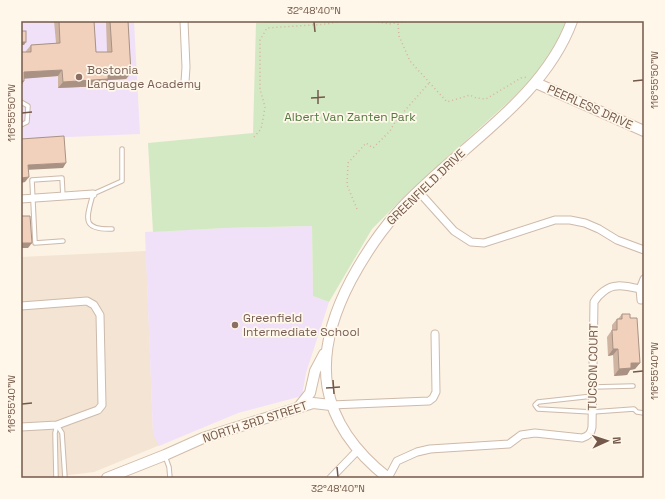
<svg xmlns="http://www.w3.org/2000/svg" width="665" height="499" viewBox="0 0 665 499" font-family="'Space Grotesk',sans-serif">
	<style>
		.residential { fill: #f3e4d3 }
		.education { fill: #f0e1f8 }
		.green { fill: #d3e9c3 }
		.lines { fill: none; stroke-linecap: round; stroke-linejoin: round }
		.lane-casing { stroke: #cdbaab; stroke-width: 5.5 }
		.street-casing { stroke: #cdbaab; stroke-width: 9 }
		.secondary-casing { stroke: #d2bcab; stroke-width: 12 }
		.path { stroke: #d6b49f; stroke-width: 1.5; stroke-dasharray: 1 3; stroke-linecap: butt }
		.lane { stroke: #fff; stroke-width: 3.5 }
		.street { stroke: #fff; stroke-width: 7 }
		.secondary { stroke: #fff; stroke-width: 10 }
		.wall { fill: #cfb4a2 }
		.shaded-wall { fill: #a99284 }
		.building { fill: #f1d1bc; stroke: #a99284 }
		.ticks { fill: none; stroke: #74594a; stroke-width: 1.5 }
		.education-dot { fill: #8d6e63; stroke: #fff7ea; stroke-width: 1.5 }
		.labels { text-anchor: middle; stroke-width: 3.5; stroke-linejoin: round; paint-order: stroke }
		.education-label { font-size: 12px; fill: #785e54; stroke: #fff7ea; text-anchor: start }
		.street-label { font-size: 12px; fill: #74594a; stroke: #fff7ea }
		.park-label { font-size: 12px; fill: #537a42; stroke: #fff7ea }
		.neatline { fill: none; stroke: #74594a; stroke-width: 1.5 }
		.ticks-label { font-size: 10px; text-anchor: middle; fill: #74594a }
	</style>
	<rect width="100%" height="100%" fill="#fcf3e4"/>
	<polygon class="residential" points="146,251 153,433 160,445 94,472 45,478 21,478 21,257"/>
	<g class="education">
		<polygon points="21,21 134,21 140,134 21,139"/>
		<polygon points="312,226 313,296 329,302 306,373 302,396 238,413 159,446 153,434 145,232 225,228"/>
	</g>
	<polygon class="green" points="279,21 569,21 545,63 525,87 407,194 372,229 329,302 313,296 312,226 225,228 153,232 148,143 253,133 256,23"/>
	<g class="lines">
		<g class="lane-casing">
			<g id="lane">
				<polyline points="21,102 28,106 27,122 21,125"/>
				<polyline points="63,197 62,178 32,180 35,243 63,241"/>
				<path d="M112 229C80 230 87 217 93 194L122 181V149"/>
				<polyline points="593,387 633,386"/>
				<polyline points="593,396 538,402 535,405 538,409 592,412 634,409 637,412 644,413"/>
				<polyline points="57,425 62,433 65,478"/>
				<polyline points="165,456 169,467 170,478"/>
				<polyline points="56,478 55,433 57,425"/>
			</g>
		</g>
		<g class="street-casing">
			<g id="street">
				<polyline points="184,21 186,67 185,82"/>
				<polyline points="419,192 454,231 471,242 484,243 555,220 570,220 585,223 599,229 617,240 644,250"/>
				<polyline points="21,199 93,194"/>
				<polyline points="641,300 640,289 644,279"/>
				<polyline points="21,306 87,301 94,305 100,315 102,405 98,410 57,425 21,427"/>
				<polyline points="331,405 429,401 433,398 436,392 435,334"/>
				<polyline points="331,478 358,450"/>
				<path d="M388 478 397 461 417 452 430 449 509 444 521 435 535 433 582 438C588 436 591 434 592 427L594 302C598 295 608 286 617 286 624 285 633 288 640 289"/>
			</g>
		</g>
		<g class="secondary-casing">
			<g id="secondary">
				<polyline points="536,83 644,131"/>
				<polyline points="298,408 310,393 315,371 324,354"/>
				<polyline points="107,478 165,455 203,438 313,403 331,405"/>
				<path d="M388 478C317 422 310 358 351 280 364 256 379 233 397 213 453 150 542 103 572 21"/>
			</g>
		</g>
		<g class="path">
			<polyline points="374,21 389,24 408,21"/>
			<polyline points="398,24 399,36 410,61 447,102 470,95 476,98 486,99 521,78 528,77"/>
			<polyline points="254,137 261,129 263,119 265,107 260,89 260,40 267,28 327,24 341,21"/>
			<polyline points="357,209 347,185 348,163 366,143 373,148 390,131 395,122 429,83"/>
		</g>
		<use href="#lane" class="lane"/>
		<use href="#street" class="street"/>
		<use href="#secondary" class="secondary"/>
	</g>
	<g class="wall">
		<polygon points="54,21 94,21 96,52 107,52 106,21 128,21 131,73 126,79 108,80 104,86 58,88 58,76 24,78 21,86 26,51 31,45 56,43"/>
		<polygon points="622,314 630,318 640,363 635,369 630,370 627,375 614,376 613,355 608,356 607,337 612,330 612,325 617,319 618,319"/>
		<polygon points="644,322 644,334 643,324"/>
	</g>
	<g class="shaded-wall">
		<polygon points="21,42 26,42 24,45 21,45"/>
		<polygon points="62,70 58,76 21,79 24,72"/>
		<polygon points="131,73 126,79 108,80 104,86 58,88 63,82 108,74"/>
		<polygon points="21,81 24,81 21,86"/>
		<polygon points="66,163 63,168 25,170 28,165"/>
		<polygon points="29,177 25,182 21,183 21,178"/>
		<polygon points="21,243 32,243 28,248 21,248"/>
		<polygon points="613,349 618,349 613,355 608,356"/>
		<polygon points="631,363 640,363 635,369 630,370 627,375 614,376 619,369"/>
	</g>
	<g class="building">
		<polygon points="59,21 94,21 96,52 112,52 110,21 128,21 131,73 108,74 108,79 63,82 62,70 24,72 24,81 21,81 21,52 31,52 31,45 60,43"/>
		<rect x="21" y="31" width="5" height="11"/>
		<polygon points="64,136 66,163 28,165 29,177 21,178 21,139"/>
		<polygon points="21,216 30,216 32,243 21,243"/>
		<polygon points="622,314 630,314 630,318 637,318 640,363 631,363 631,368 619,369 618,349 613,349 612,330 617,330 617,319 622,319"/>
	</g>
	<path class="ticks" d="M314 22 315 32M633 81 643 80M318 90V104M311 98 325 97M22 113 32 112M633 372 643 371M333 380 334 394M326 388 340 387M22 404 32 403M337 467 338 477"/>
	<g class="education-dot">
		<circle cx="79" cy="77" r="4"/>
		<circle cx="235" cy="325" r="4"/>
	</g>
	<g class="labels">
		<g class="education-label">
			<text x="87" y="74">Bostonia<tspan x="87" dy="14">Language Academy</tspan></text>
			<text x="243" y="322">Greenfield<tspan x="243" dy="14">Intermediate School</tspan></text>
		</g>
		<g class="street-label">
			<text transform="translate(590 107) rotate(24)" y="4">PEERLESS DRIVE</text>
			<text transform="translate(426 187) rotate(-44)" y="4">GREENFIELD DRIVE</text>
			<text transform="translate(593 367) rotate(-89)" y="4">TUCSON COURT</text>
			<text transform="translate(255 422) rotate(-18)" y="4">NORTH 3RD STREET</text>
		</g>
		<g class="park-label">
			<text x="350" y="121">Albert Van Zanten Park</text>
		</g>
	</g>
	<rect width="665" height="499" fill="none" stroke="#fff7ea" stroke-width="44"/>
	<g transform="translate(607 441) rotate(87)" stroke="#fff7ea" stroke-width="3" paint-order="stroke">
	<path d="M0-3L7 15L0 10L-7 15Z" fill="#74594a"/>
	<text y="-6" font-size="11" font-weight="bold" text-anchor="middle" fill="#74594a">N</text>
	</g>
	<rect x="22" y="22" width="621" height="455" class="neatline"/>
	<g class="ticks-label">
		<text x="314" y="14">32°48'40"N</text>
		<text transform="translate(654 80) rotate(-90)" y="4">116°55'50"W</text>
		<text transform="translate(11 113) rotate(-90)" y="4">116°55'50"W</text>
		<text transform="translate(654 371) rotate(-90)" y="4">116°55'40"W</text>
		<text transform="translate(11 404) rotate(-90)" y="4">116°55'40"W</text>
		<text x="338" y="492">32°48'40"N</text>
	</g>
</svg>
